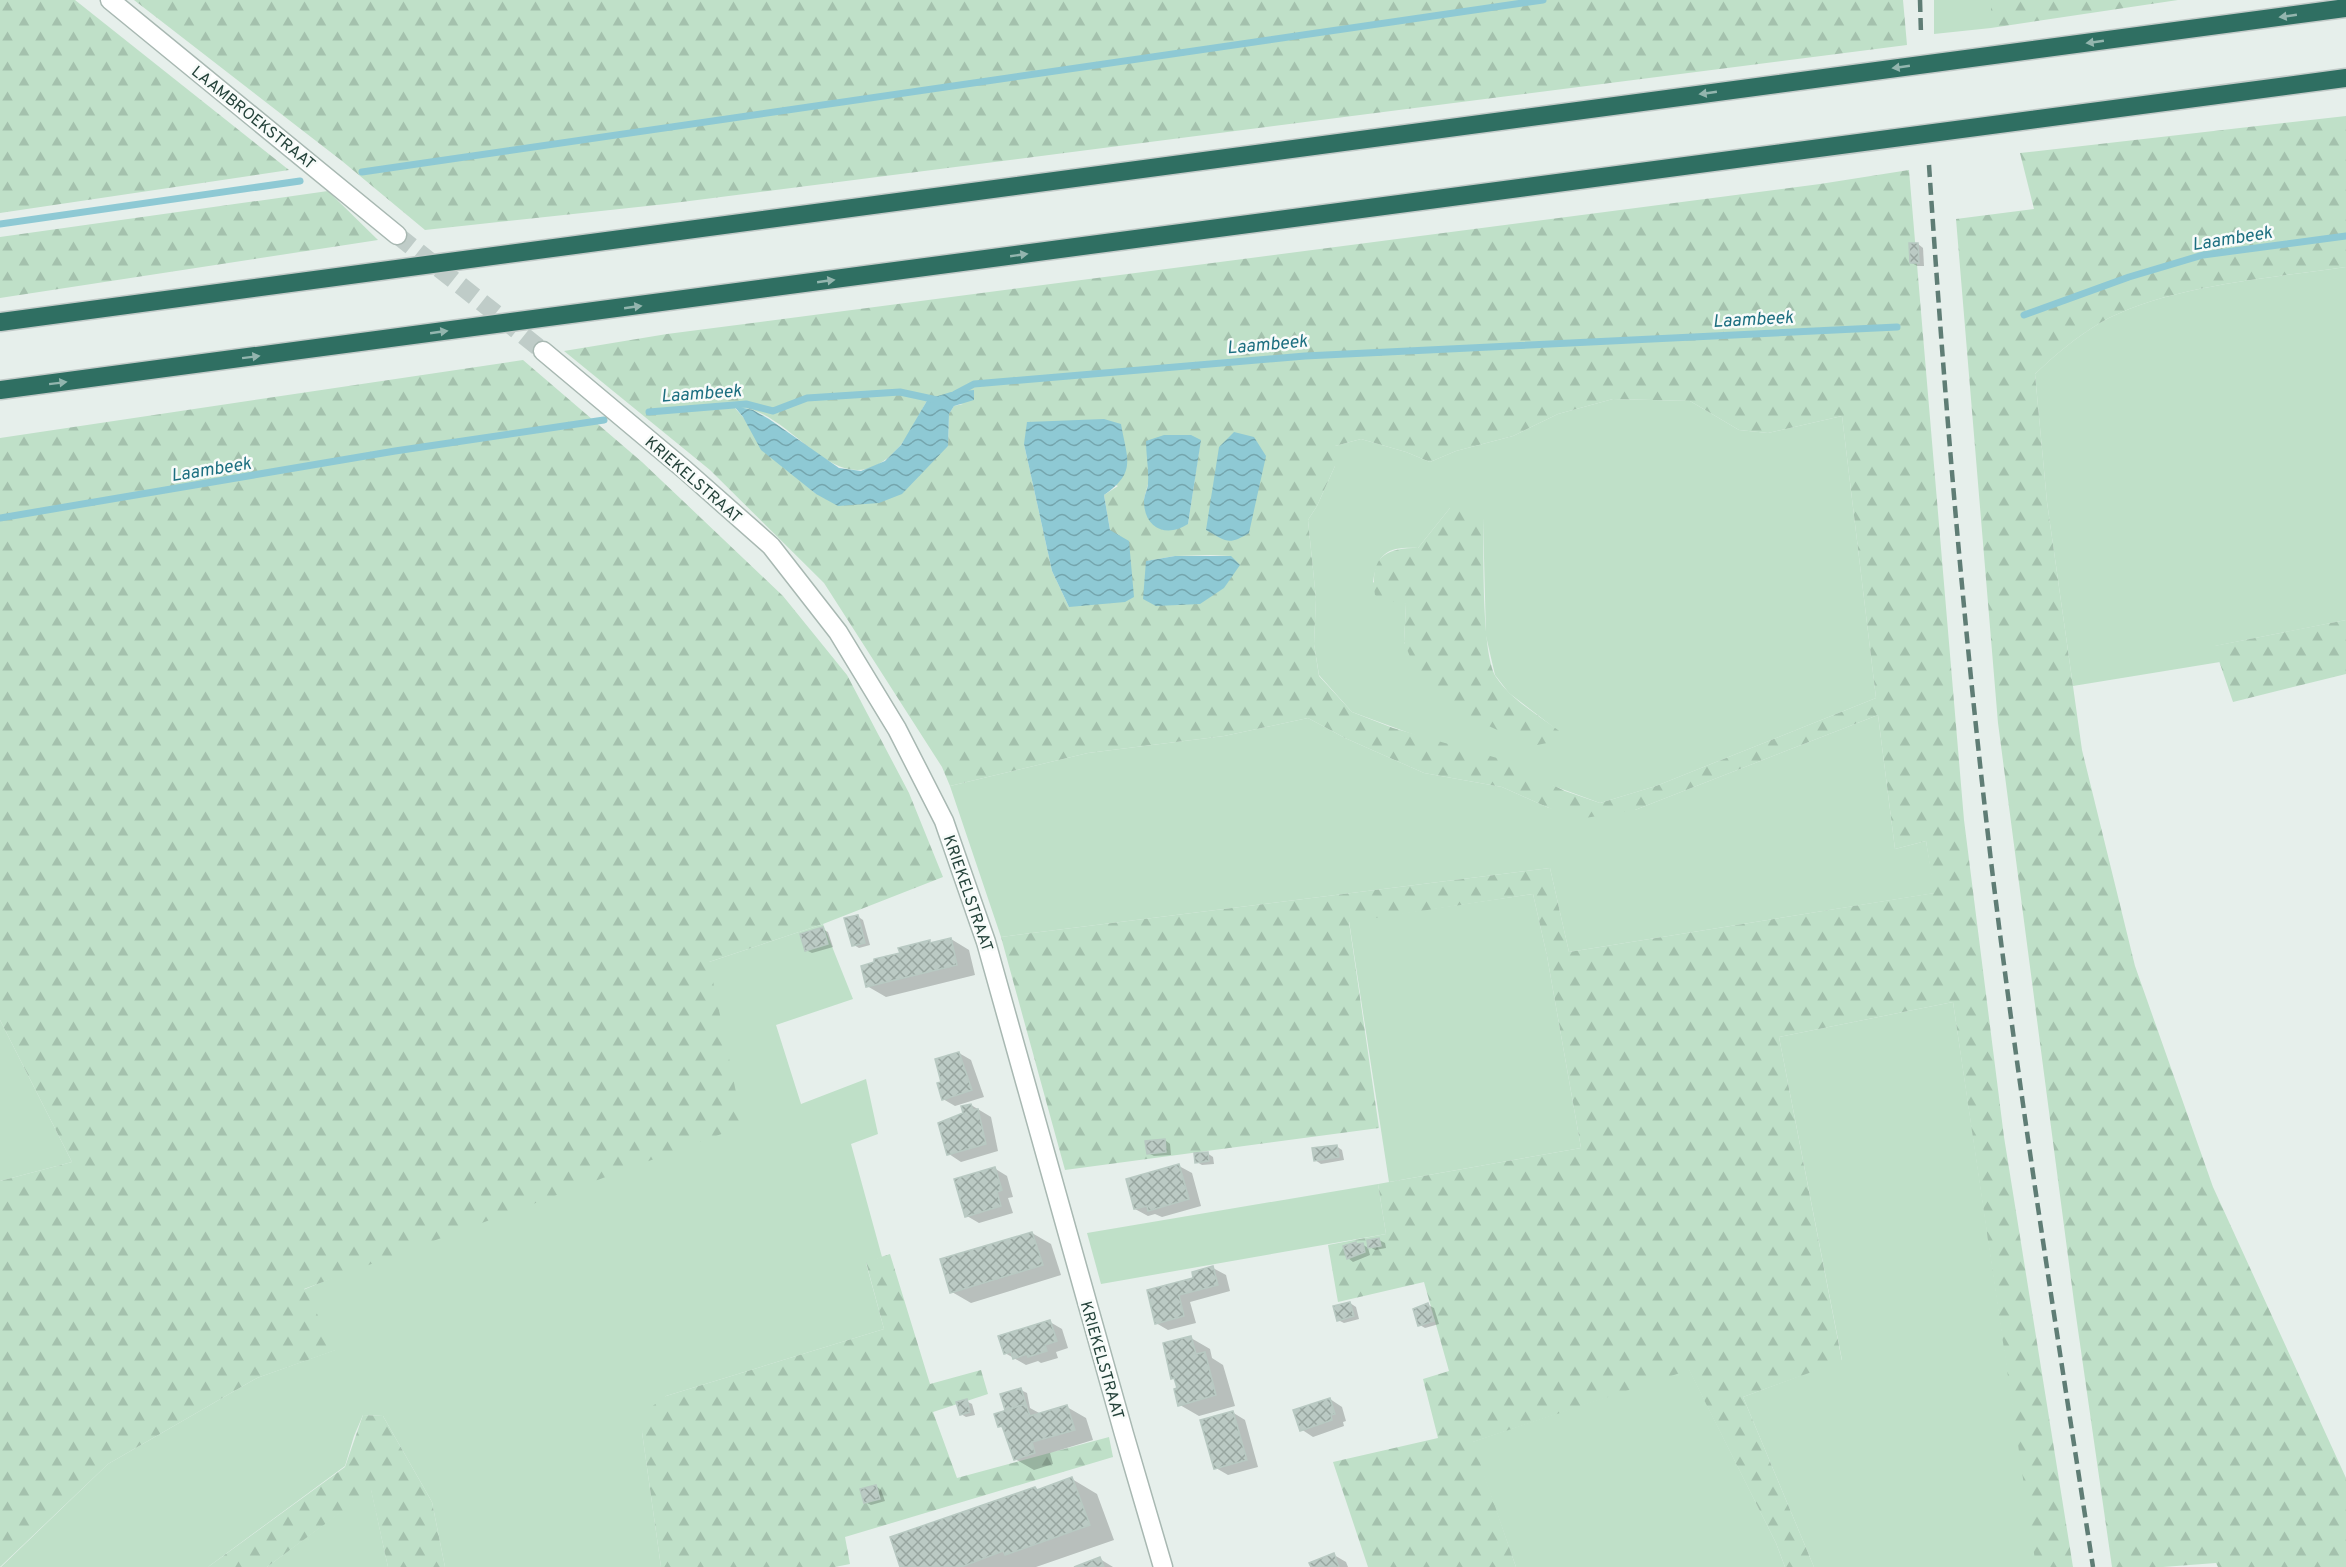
<svg xmlns="http://www.w3.org/2000/svg" width="2346" height="1567" viewBox="0 0 2346 1567" font-family="Overpass,sans-serif">
	<style>
		.green { fill: #bfe0c8; fill-rule: evenodd }
		.forest { fill: url(#forest-firs); fill-rule: evenodd }
		.water { fill: url(#water-waves) }
		.shadow { fill: #0003 }
		.lines { fill: none; stroke-linecap: round; stroke-linejoin: round }
		.stream { stroke: #8ec9d4; stroke-width: 7 }
		.building { fill: url(#building-cross-hatch); stroke: #b8c9c2; stroke-width: 1.5 }
		.minor-tunnel { stroke: #bfccc8; stroke-width: 18; stroke-dasharray: 18 9; stroke-linecap: butt }
		.minor-casing { stroke: #a8b8b2; stroke-width: 21 }
		.highway-casing { stroke: #c2cac8; stroke-width: 21 }
		.minor { stroke: #fff; stroke-width: 18 }
		.highway { stroke: #2f6f62; stroke-width: 18 }
		.rail { stroke: #5f7d75; stroke-width: 4.5; stroke-dasharray: 12 6; stroke-linecap: butt }
		.oneway { fill: #93b5ae }
		.labels { text-anchor: middle; stroke-width: 5; stroke-linejoin: round; paint-order: stroke }
		.street-label { font-size: 16px; fill: #24423a; stroke: #f7fbf9 }
		.water-label { font-size: 18px; font-style: italic; fill: #1c6f80; stroke: #f7fbf9 }
	</style>
	<defs>
		<pattern id="forest-firs" width="22" height="20" patternUnits="userSpaceOnUse" patternTransform="scale(1.5)"><rect width="22" height="20" fill="#bfe0c8"/><path d="M5 1l3.5 6h-7zM16 11l3.5 6h-7z" fill="#a4c1ad"/></pattern>
		<pattern id="water-waves" width="16" height="10" patternUnits="userSpaceOnUse" patternTransform="scale(1.5)"><rect width="16" height="10" fill="#8ec9d4"/><path d="M0 5q4-4 8 0t8 0" fill="none" stroke="#74a5ad"/></pattern>
		<pattern id="building-cross-hatch" width="8" height="8" patternUnits="userSpaceOnUse" patternTransform="scale(1.5)"><rect width="8" height="8" fill="#bbcac4"/><path d="M0 0l8 8M0 8l8-8" fill="none" stroke="#98a6a0"/></pattern>
	</defs>
	<rect width="100%" height="100%" fill="#e6efeb"/>
	<g class="green">
		<polygon points="1934,0 1991,0 1991,28 1934,34"/>
		<path d="M2346 267V620L2215 646 2220 662 2073 686 2047 502 2035 374C2055 355 2076 337 2100 323 2164 286 2272 278 2346 267Z"/>
		<path d="M1613 399 1690 401 1739 430 1768 433 1842 416 1876 698 1656 786 1600 803 1352 712 1319 675 1314 644 1316 599 1308 520 1317 506 1335 466V446L1361 439 1406 452 1430 462 1456 451 1513 436 1558 414ZM1450 508 1483 518 1486 636 1495 675 1509 693 1561 733 1404 643 1406 604 1373 582C1378 551 1389 547 1418 548Z"/>
		<polygon points="1878,715 1895,849 1926,841 1935,893 1569,952 1550,868 1001,937 950,786 1088,753 1224,736 1308,718 1345,738 1424,773 1502,787 1549,808 1635,810"/>
		<polygon points="1533,894 1547,956 1581,1148 1389,1182 1349,921"/>
		<polygon points="823,924 853,999 776,1025 801,1104 866,1079 878,1134 851,1144 882,1257 866,1263 884,1329 666,1396 642,1432 661,1567 445,1567 432,1502 383,1416 363,1415 354,1436 345,1466 208,1567 1,1567 108,1464 257,1378 335,1350 303,1290 346,1272 709,962"/>
		<polygon points="1953,1002 2037,1567 1814,1567 1743,1397 1842,1360 1779,1037"/>
		<polygon points="0,1020 72,1162 0,1181"/>
		<polygon points="1378,1184 1386,1234 1101,1284 1087,1233"/>
		<polygon points="1689,1369 1776,1543 1785,1567 1516,1567 1472,1442"/>
		<polygon points="371,1489 388,1567 267,1567"/>
	</g>
	<g class="forest">
		<polygon points="0,0 75,0 289,170 0,213"/>
		<polygon points="134,0 1903,0 1907,45 666,204 425,230 342,161"/>
		<polygon points="1991,0 2178,0 1991,28"/>
		<path d="M2346 116V267C2272 278 2164 286 2100 323 2076 337 2055 355 2035 374L2047 502 2082 750 2135 966 2213 1187 2346 1478V1567H2218L2216 1563 2163 1567H2112L2074 1302 1998 723 1956 219 2034 209 2020 153Z"/>
		<path d="M1909 170 1964 820 2004 1137 2073 1567H2036L1953 1002 1779 1037 1842 1361 1743 1397 1814 1567H1785L1776 1543 1689 1370 1473 1442 1516 1567H1368L1333 1462 1438 1438 1423 1379 1449 1371 1424 1282 1338 1302 1328 1245 1386 1234 1378 1184 1581 1148 1547 956 1533 894 1349 922 1379 1128 1065 1170 1001 937 1550 868 1569 952 1934 893 1926 841 1895 849 1878 715 1635 810 1585 818 1549 808 1502 787 1424 773 1345 738 1308 718 1224 736 1088 753 950 786 942 767 824 583 710 470 564 351 667 334 1820 184ZM928 399 963 404 954 406 949 414 948 446 816 494 796 477 734 407C740 408 747 408 753 410 804 428 844 509 899 447 911 433 919 414 928 399ZM1613 399 1690 401 1739 430 1768 433 1842 416 1876 698 1656 786 1600 803 1565 791 1497 758 1393 728 1352 712 1319 676 1314 644 1316 599 1308 520 1317 506 1335 466V446L1361 439 1406 452 1430 462 1456 451 1513 436 1558 414ZM1200 440 1199 451 1188 524 1144 499 1148 484ZM1024 444 1118 486 1104 495 1110 530 1069 607 1052 571ZM1210 555 1231 556 1146 561 1175 556Z"/>
		<polygon points="328,191 378,240 0,298 0,237"/>
		<polygon points="523,360 642,462 783,596 847,675 909,793 943,877 823,924 709,962 743,1126 304,1289 336,1350 257,1378 108,1464 0,1567 0,1181 72,1162 0,1020 0,438"/>
		<path d="M1460 504 1474 510 1483 517C1484 550 1481 653 1496 677 1512 701 1540 716 1562 733L1547 743 1532 746 1452 709 1422 686 1404 642 1406 604 1382 600 1375 595C1370 558 1383 548 1418 548L1450 508Z"/>
		<polygon points="2346,620 2346,674 2233,702 2214,646"/>
		<polygon points="890,1254 930,1384 981,1370 988,1394 933,1412 957,1478 1109,1437 1113,1457 845,1537 850,1564 835,1567 661,1567 642,1432 646,1411 666,1396 884,1329 866,1262"/>
		<polygon points="363,1415 383,1416 432,1502 445,1567 388,1567 371,1490 267,1567 208,1567 345,1467"/>
	</g>
	<g class="water">
		<polygon points="974,390 974,400 954,406 949,414 948,446 902,494 879,503 838,506 816,494 761,450 743,417 734,406 753,410 769,419 839,468 861,471 885,461 901,445 928,399 951,392"/>
		<path d="M1104 419 1121 424C1127 459 1137 472 1104 495L1110 530 1129 541 1134 597 1125 602 1069 607 1052 571 1024 444 1027 422Z"/>
		<path d="M1234 432 1254 437 1266 456 1249 533C1228 546 1226 541 1206 530L1219 447Z"/>
		<path d="M1164 435H1191L1201 440 1188 524C1167 538 1144 529 1144 501 1144 495 1148 489 1148 483 1149 470 1146 455 1146 441Z"/>
		<polygon points="1175,556 1231,556 1240,565 1224,588 1200,604 1156,606 1143,599 1146,561"/>
	</g>
	<g class="shadow">
		<polygon points="1918,244 1923,248 1924,266 1917,266 1912,263"/>
		<polygon points="857,916 863,920 870,945 859,948 854,945"/>
		<polygon points="822,929 828,932 833,947 812,953 806,950"/>
		<polygon points="951,939 969,950 975,975 886,997 867,986 901,954 929,942 933,944"/>
		<polygon points="959,1053 971,1060 984,1097 955,1106 943,1099 943,1083"/>
		<polygon points="971,1105 991,1117 998,1151 961,1162 949,1154 965,1114"/>
		<polygon points="1165,1140 1170,1144 1171,1155 1154,1156 1148,1153"/>
		<polygon points="1336,1146 1342,1150 1344,1160 1321,1164 1315,1160"/>
		<polygon points="1207,1153 1213,1157 1214,1164 1202,1165 1197,1162"/>
		<polygon points="1179,1166 1192,1173 1201,1206 1162,1217 1155,1214 1148,1216 1135,1209"/>
		<polygon points="994,1168 1007,1176 1013,1197 1008,1198 1013,1213 979,1223 967,1216"/>
		<polygon points="1032,1233 1051,1244 1061,1275 971,1303 952,1292"/>
		<polygon points="1379,1240 1385,1243 1386,1248 1375,1250 1370,1247"/>
		<polygon points="1362,1244 1368,1248 1370,1255 1353,1262 1348,1258"/>
		<polygon points="1213,1268 1226,1275 1230,1291 1190,1302 1196,1323 1168,1330 1156,1323 1149,1291 1195,1279"/>
		<polygon points="1350,1303 1356,1307 1359,1319 1344,1323 1338,1320"/>
		<polygon points="1428,1305 1434,1308 1439,1324 1425,1328 1420,1325"/>
		<polygon points="1050,1322 1062,1329 1068,1348 1056,1352 1058,1358 1041,1363 1038,1361 1026,1365 1005,1353"/>
		<polygon points="1191,1338 1210,1349 1212,1358 1223,1365 1235,1406 1199,1416 1180,1405 1176,1380 1172,1378"/>
		<polygon points="1021,1390 1027,1393 1030,1408 1041,1414 1067,1407 1086,1418 1093,1440 1050,1453 1053,1464 1034,1470 1015,1459 1005,1429 999,1426 1009,1411 1006,1409"/>
		<polygon points="1330,1399 1342,1407 1346,1421 1343,1422 1344,1426 1313,1437 1301,1429"/>
		<polygon points="966,1401 972,1404 975,1415 966,1417 961,1414"/>
		<polygon points="1232,1412 1245,1420 1258,1467 1228,1475 1216,1468"/>
		<polygon points="1072,1479 1097,1494 1114,1540 1036,1567 902,1567 1035,1489 1039,1491"/>
		<polygon points="876,1486 881,1490 885,1501 871,1505 865,1502"/>
		<polygon points="1334,1555 1346,1562 1348,1567 1313,1567"/>
		<polygon points="1100,1559 1113,1567 1079,1567"/>
	</g>
	<g class="lines">
		<g class="stream">
			<polyline points="362,172 1543,0"/>
			<polyline points="0,224 300,181"/>
			<polyline points="2024,315 2129,277 2203,255 2346,236"/>
			<polyline points="955,394 974,384 1305,356 1897,327"/>
			<polyline points="649,412 746,404 773,411 807,398 900,392 937,400"/>
			<polyline points="0,518 395,451 604,420"/>
		</g>
	</g>
	<g class="building">
		<polygon points="1909,243 1918,243 1919,263 1910,263"/>
		<polygon points="858,915 865,943 852,946 844,918"/>
		<polygon points="823,927 828,944 805,951 800,934"/>
		<polygon points="951,938 957,965 866,987 861,966 874,962 874,959 900,953 898,948 930,940 930,943"/>
		<polygon points="959,1052 972,1090 942,1100 937,1083 941,1082 935,1059"/>
		<polygon points="971,1104 973,1110 978,1109 986,1144 947,1155 938,1123 963,1113 961,1106"/>
		<polygon points="1165,1139 1166,1152 1147,1154 1145,1141"/>
		<polygon points="1337,1145 1339,1157 1314,1161 1312,1148"/>
		<polygon points="1208,1152 1209,1161 1195,1163 1194,1153"/>
		<polygon points="1179,1164 1189,1199 1148,1211 1147,1206 1134,1209 1126,1179"/>
		<polygon points="995,1167 1002,1190 997,1192 1001,1206 965,1217 954,1179"/>
		<polygon points="1032,1232 1043,1265 950,1293 940,1259"/>
		<polygon points="1379,1238 1381,1246 1368,1248 1367,1240"/>
		<polygon points="1356,1242 1356,1244 1363,1243 1365,1252 1347,1259 1343,1246"/>
		<polygon points="1213,1266 1218,1285 1179,1295 1184,1316 1155,1324 1147,1290 1193,1278 1192,1272"/>
		<polygon points="1350,1302 1354,1316 1337,1321 1333,1306"/>
		<polygon points="1428,1303 1434,1321 1418,1326 1413,1309"/>
		<polygon points="1050,1320 1057,1341 1045,1345 1047,1351 1028,1357 1027,1354 1013,1359 1011,1352 1004,1354 998,1336"/>
		<polygon points="1191,1336 1196,1354 1205,1352 1216,1395 1178,1406 1174,1389 1177,1388 1174,1378 1171,1379 1163,1343"/>
		<polygon points="1021,1388 1026,1404 1005,1410 1000,1394"/>
		<polygon points="1330,1398 1335,1414 1331,1415 1332,1420 1300,1431 1293,1410"/>
		<polygon points="967,1399 970,1412 960,1415 956,1402"/>
		<polygon points="1026,1404 1030,1416 1067,1405 1075,1430 1032,1442 1035,1453 1014,1460 1002,1426 998,1427 994,1414"/>
		<polygon points="1233,1411 1247,1460 1214,1469 1200,1420"/>
		<polygon points="1072,1477 1090,1525 1005,1555 1003,1551 961,1567 900,1567 890,1537 1035,1487 1037,1490"/>
		<polygon points="876,1485 880,1499 864,1503 860,1489"/>
		<polygon points="1334,1553 1339,1567 1311,1567 1309,1563"/>
		<polygon points="1100,1557 1104,1567 1074,1567"/>
	</g>
	<g class="lines">
		<polyline class="minor-tunnel" points="397,235 543,351"/>
		<g class="minor-casing">
			<g id="minor">
				<polyline points="110,0 397,235"/>
				<polyline points="543,351 685,470 771,546 838,632 897,729 944,821 986,942 1124,1434 1163,1567"/>
			</g>
		</g>
		<g class="highway-casing">
			<g id="highway">
				<polyline points="0,322 2346,8"/>
				<polyline points="0,390 2346,78"/>
			</g>
		</g>
		<use href="#minor" class="minor"/>
		<use href="#highway" class="highway"/>
		<g class="rail">
			<polyline points="1920,0 1921,34"/>
			<path d="M1929 165C1945 406 1965 646 1994 886 2022 1114 2058 1340 2093 1567"/>
		</g>
	</g>
	<defs><path id="oneway-solid" d="M-6-.8H1V-3.2L6.5 0L1 3.2V.8H-6Z" transform="scale(1.5)"/></defs>
	<g class="oneway">
		<use href="#oneway-solid" transform="translate(2288 16) rotate(172)"/>
		<use href="#oneway-solid" transform="translate(2095 42) rotate(172)"/>
		<use href="#oneway-solid" transform="translate(1901 67) rotate(172)"/>
		<use href="#oneway-solid" transform="translate(1708 93) rotate(172)"/>
		<use href="#oneway-solid" transform="translate(1019 255) rotate(-8)"/>
		<use href="#oneway-solid" transform="translate(826 281) rotate(-8)"/>
		<use href="#oneway-solid" transform="translate(633 307) rotate(-8)"/>
		<use href="#oneway-solid" transform="translate(439 332) rotate(-8)"/>
		<use href="#oneway-solid" transform="translate(251 357) rotate(-7)"/>
		<use href="#oneway-solid" transform="translate(58 383) rotate(-7)"/>
	</g>
	<g class="labels">
		<g class="street-label">
			<text transform="translate(254 117) rotate(39)" y="6">LAAMBROEKSTRAAT</text>
			<text transform="translate(694 479) rotate(41)" y="6">KRIEKELSTRAAT</text>
			<text transform="translate(969 893) rotate(71)" y="6">KRIEKELSTRAAT</text>
			<text transform="translate(1103 1360) rotate(74)" y="6">KRIEKELSTRAAT</text>
		</g>
		<g class="water-label">
			<text transform="translate(2232 238) rotate(-9)" y="6">Laambeek</text>
			<text transform="translate(1753 319) rotate(-3)" y="6">Laambeek</text>
			<text transform="translate(1267 344) rotate(-5)" y="6">Laambeek</text>
			<text transform="translate(701 393) rotate(-4)" y="6">Laambeek</text>
			<text transform="translate(211 469) rotate(-9)" y="6">Laambeek</text>
		</g>
	</g>
</svg>
